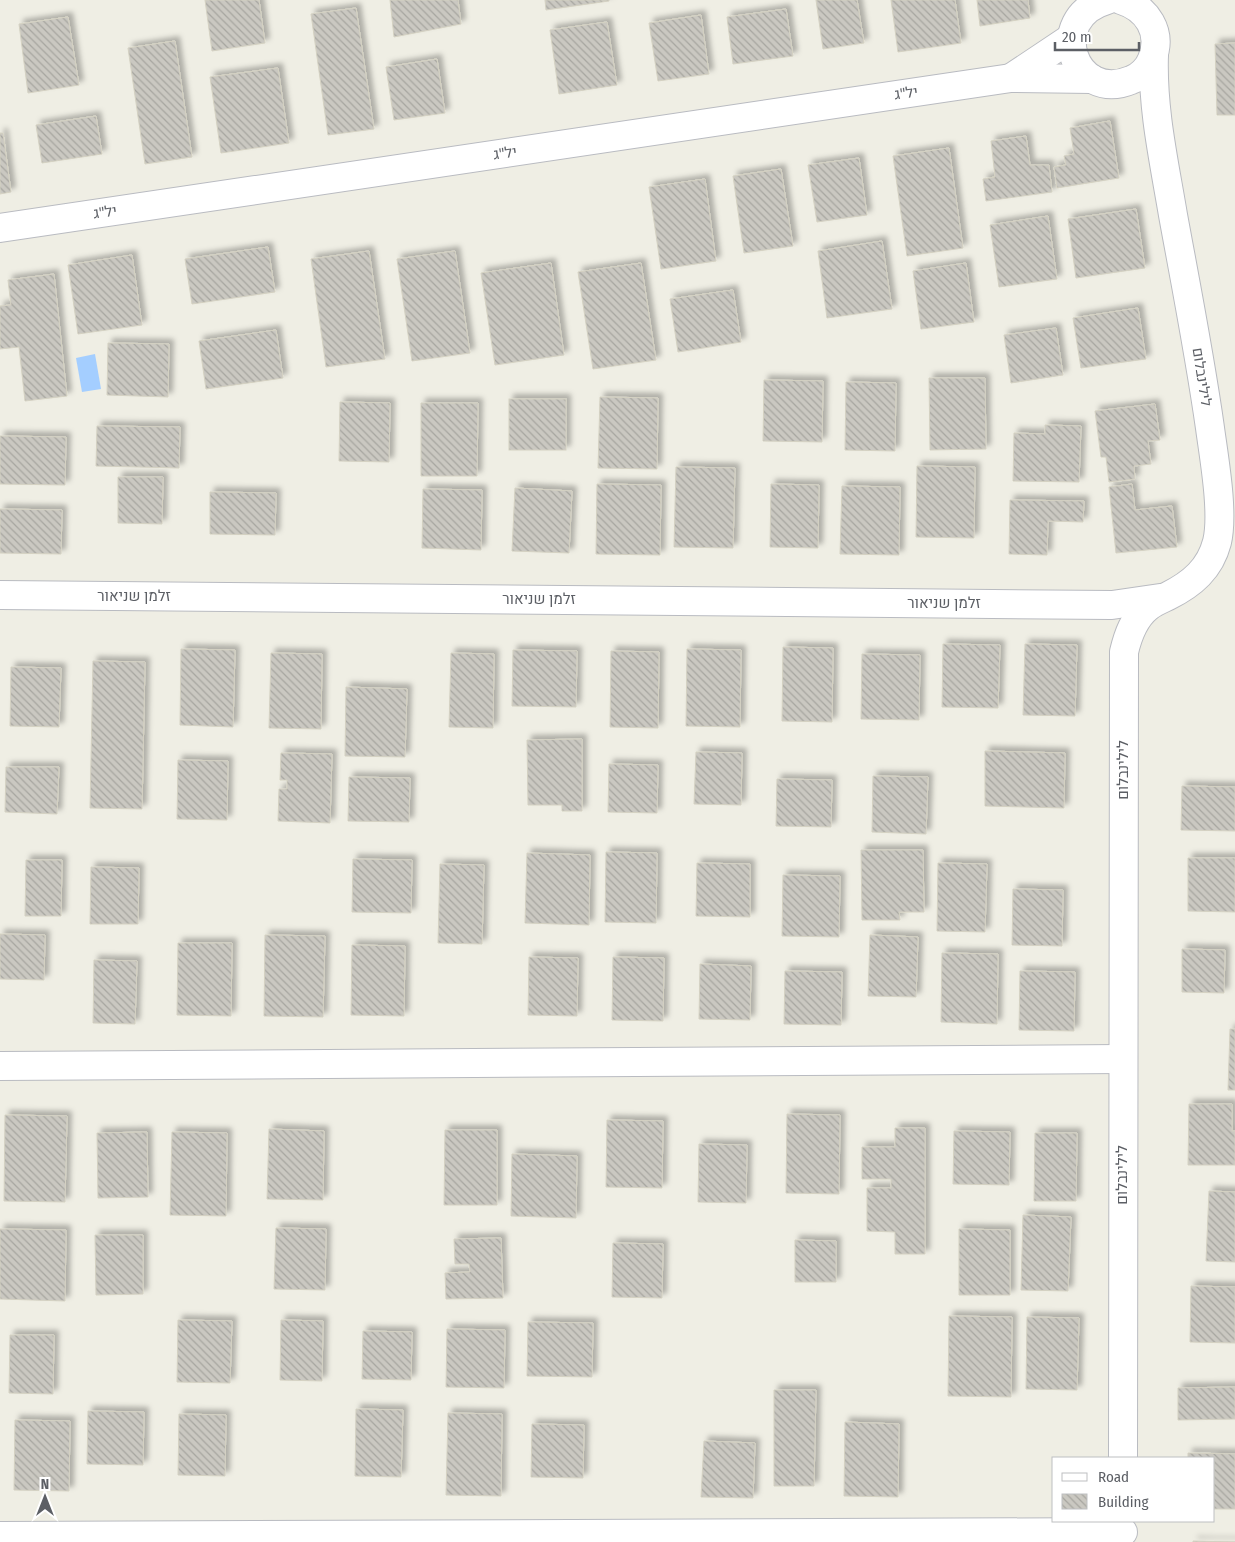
<svg xmlns="http://www.w3.org/2000/svg" width="1235" height="1542" viewBox="0 0 1235 1542" font-family="'Fira Sans Condensed',Heebo,sans-serif">
	<style>
		.water { fill: #a4ceff }
		.building { fill: url(#building-back-hatch); stroke: #d4d1c2; filter: url(#shadow) }
		.lines { fill: none; stroke-linecap: round; stroke-linejoin: round }
		.minor-casing { stroke: #b9bbc1; stroke-width: 30 }
		.minor { stroke: #fff; stroke-width: 28 }
		.labels { text-anchor: middle; stroke-width: 5; stroke-linejoin: round; paint-order: stroke }
		.street-label { font-size: 15px; fill: #5c5f65; stroke: #fff }
	</style>
	<defs>
		<pattern id="building-back-hatch" width="6" height="6" patternUnits="userSpaceOnUse" patternTransform="scale(1.25)"><rect width="6" height="6" fill="#cac8c1"/><path d="M-1 5l2 2M0 0l6 6M5-1l2 2" fill="none" stroke="#a7a6a0"/></pattern>
		<filter id="shadow"><feDropShadow dx="4.5" dy="-4.5" stdDeviation="2.5" flood-color="#0004"/></filter>
	</defs>
	<rect width="100%" height="100%" fill="#efeee4"/>
	<polygon class="water" points="95,354 101,389 82,392 76,358"/>
	<g class="building">
		<polygon points="205,0 259,0 265,43 212,51"/>
		<polygon points="390,0 458,0 461,24 394,37"/>
		<polygon points="545,0 609,0 609,1 546,10"/>
		<polygon points="816,0 857,0 864,43 823,49"/>
		<polygon points="891,0 955,0 961,43 898,52"/>
		<polygon points="977,0 1028,0 1030,18 980,26"/>
		<polygon points="356,8 374,129 328,135 311,14"/>
		<polygon points="786,9 793,56 733,64 727,17"/>
		<polygon points="701,15 709,74 658,81 649,23"/>
		<polygon points="68,17 79,85 28,93 19,24"/>
		<polygon points="607,22 617,85 559,94 550,30"/>
		<polygon points="175,41 192,157 145,164 128,48"/>
		<polygon points="1235,43 1235,115 1217,115 1215,44"/>
		<polygon points="437,59 445,113 394,120 386,67"/>
		<polygon points="278,68 289,143 221,153 210,77"/>
		<polygon points="96,116 102,154 42,163 36,125"/>
		<polygon points="1110,121 1119,178 1057,188 1054,167 1066,165 1064,156 1074,154 1070,128"/>
		<polygon points="0,133 3,133 11,192 0,194"/>
		<polygon points="1026,136 1030,165 1049,165 1052,192 986,201 983,179 995,177 991,141"/>
		<polygon points="949,148 963,248 907,256 893,156"/>
		<polygon points="859,158 867,215 817,222 808,165"/>
		<polygon points="781,169 793,246 744,253 733,176"/>
		<polygon points="705,179 716,261 661,269 649,187"/>
		<polygon points="1136,209 1145,268 1076,278 1068,219"/>
		<polygon points="1048,216 1057,279 999,287 990,225"/>
		<polygon points="882,241 892,309 827,318 818,251"/>
		<polygon points="268,247 275,292 192,304 185,259"/>
		<polygon points="369,251 385,359 326,367 311,259"/>
		<polygon points="455,251 470,353 412,361 397,259"/>
		<polygon points="132,255 142,325 78,334 68,265"/>
		<polygon points="551,263 564,355 495,365 481,273"/>
		<polygon points="641,263 656,360 593,369 578,272"/>
		<polygon points="966,263 974,322 921,329 913,271"/>
		<polygon points="54,274 67,396 25,401 19,347 0,349 0,306 11,305 8,280"/>
		<polygon points="733,290 741,342 678,352 670,299"/>
		<polygon points="1138,308 1146,359 1081,368 1073,318"/>
		<polygon points="1056,328 1063,375 1011,383 1004,335"/>
		<polygon points="276,330 283,378 206,389 199,341"/>
		<polygon points="108,343 169,344 168,397 107,395"/>
		<polygon points="929,378 985,378 986,449 930,450"/>
		<polygon points="764,380 823,381 822,442 763,441"/>
		<polygon points="846,382 896,383 895,451 845,450"/>
		<polygon points="600,397 658,398 657,469 598,468"/>
		<rect x="509" y="399" width="57" height="51"/>
		<polygon points="340,402 390,403 389,462 339,461"/>
		<polygon points="421,403 478,403 477,476 421,476"/>
		<polygon points="1155,404 1160,440 1148,441 1151,464 1134,466 1135,479 1109,482 1106,457 1101,457 1095,411"/>
		<polygon points="1045,425 1081,426 1079,482 1013,481 1014,433 1045,434"/>
		<polygon points="97,426 180,427 179,468 96,466"/>
		<polygon points="0,436 66,437 65,485 0,484"/>
		<polygon points="917,466 975,467 974,538 916,537"/>
		<polygon points="676,467 735,468 733,548 674,547"/>
		<polygon points="118,477 163,477 162,524 118,523"/>
		<polygon points="597,484 661,485 660,555 596,554"/>
		<polygon points="771,484 819,485 818,548 770,547"/>
		<polygon points="1132,484 1135,510 1172,506 1177,547 1116,553 1109,487"/>
		<polygon points="842,486 900,487 899,555 840,554"/>
		<polygon points="515,488 572,491 569,553 512,551"/>
		<polygon points="423,489 482,490 481,550 422,548"/>
		<polygon points="210,492 276,493 275,535 210,534"/>
		<polygon points="1010,500 1084,501 1083,522 1048,521 1047,555 1009,554"/>
		<polygon points="0,509 62,510 61,554 0,553"/>
		<polygon points="943,644 1000,645 998,708 942,707"/>
		<polygon points="1025,644 1077,645 1075,716 1023,715"/>
		<polygon points="783,647 833,648 832,722 782,721"/>
		<polygon points="181,649 235,650 233,727 180,725"/>
		<polygon points="687,649 741,650 740,727 686,726"/>
		<polygon points="513,650 577,651 576,707 512,706"/>
		<polygon points="611,651 659,652 658,728 610,727"/>
		<polygon points="271,653 322,654 321,729 269,728"/>
		<polygon points="451,653 494,654 493,728 449,727"/>
		<polygon points="862,654 920,655 919,720 861,719"/>
		<polygon points="93,661 145,662 142,809 90,808"/>
		<polygon points="11,667 61,668 59,727 10,726"/>
		<polygon points="346,687 407,689 405,757 345,756"/>
		<polygon points="582,739 582,811 562,811 562,805 528,805 527,740"/>
		<polygon points="985,751 1065,753 1064,808 985,806"/>
		<polygon points="696,752 742,753 741,805 694,804"/>
		<polygon points="281,753 332,754 330,823 278,821 279,789 287,789 287,780 280,780"/>
		<polygon points="178,760 228,761 227,820 177,819"/>
		<polygon points="609,764 658,765 657,813 608,812"/>
		<polygon points="6,767 59,767 57,814 5,812"/>
		<polygon points="873,776 928,777 926,834 872,832"/>
		<polygon points="349,777 410,778 409,822 348,821"/>
		<polygon points="777,779 832,780 831,827 776,826"/>
		<polygon points="1182,786 1235,787 1235,831 1181,830"/>
		<polygon points="861,850 923,850 924,912 899,912 900,920 862,920"/>
		<polygon points="606,852 657,853 656,923 605,922"/>
		<polygon points="527,853 590,855 589,925 525,923"/>
		<polygon points="1188,858 1235,858 1235,912 1188,911"/>
		<polygon points="353,859 412,860 411,913 352,912"/>
		<polygon points="26,860 62,860 61,916 25,916"/>
		<polygon points="697,863 750,864 750,917 696,916"/>
		<polygon points="938,863 987,864 985,932 937,931"/>
		<polygon points="440,864 484,865 482,944 438,943"/>
		<polygon points="91,867 139,868 138,924 90,924"/>
		<polygon points="783,875 840,876 839,937 782,936"/>
		<polygon points="1013,889 1063,890 1062,946 1012,945"/>
		<polygon points="0,934 45,935 44,980 0,979"/>
		<polygon points="265,935 325,936 323,1017 264,1016"/>
		<polygon points="870,935 918,937 916,997 868,996"/>
		<polygon points="178,943 232,943 231,1016 177,1015"/>
		<polygon points="352,945 405,946 404,1016 351,1015"/>
		<polygon points="1182,949 1225,950 1224,993 1182,992"/>
		<polygon points="942,953 998,954 997,1024 941,1022"/>
		<polygon points="529,957 578,958 577,1016 528,1015"/>
		<polygon points="613,957 664,958 663,1021 612,1020"/>
		<polygon points="94,960 137,961 135,1024 93,1023"/>
		<polygon points="700,964 751,966 750,1020 699,1019"/>
		<polygon points="785,971 842,972 841,1025 784,1024"/>
		<polygon points="1020,971 1075,972 1074,1031 1019,1030"/>
		<polygon points="1230,1029 1235,1029 1235,1090 1228,1090"/>
		<polygon points="1189,1104 1232,1104 1232,1131 1235,1131 1235,1165 1188,1165"/>
		<polygon points="787,1114 840,1115 839,1194 786,1193"/>
		<polygon points="5,1115 67,1116 65,1202 4,1201"/>
		<polygon points="607,1120 663,1121 662,1188 606,1187"/>
		<polygon points="895,1128 925,1128 925,1254 895,1254 895,1232 867,1231 867,1188 891,1188 891,1179 862,1179 862,1147 895,1147"/>
		<polygon points="269,1129 324,1131 323,1200 267,1199"/>
		<polygon points="445,1130 497,1130 497,1205 444,1205"/>
		<polygon points="954,1131 1010,1132 1009,1185 953,1184"/>
		<polygon points="147,1132 148,1197 98,1198 97,1133"/>
		<polygon points="172,1132 227,1133 226,1216 170,1215"/>
		<polygon points="1035,1133 1077,1133 1076,1201 1034,1201"/>
		<polygon points="699,1144 747,1145 746,1203 698,1202"/>
		<polygon points="512,1154 577,1156 576,1218 511,1216"/>
		<polygon points="1209,1191 1235,1192 1235,1262 1206,1261"/>
		<polygon points="1023,1215 1071,1217 1068,1291 1021,1290"/>
		<polygon points="276,1228 326,1229 325,1290 274,1289"/>
		<polygon points="0,1229 66,1230 65,1301 0,1299"/>
		<polygon points="959,1229 1010,1230 1010,1295 959,1295"/>
		<polygon points="95,1235 143,1235 143,1294 96,1295"/>
		<polygon points="501,1238 503,1298 446,1299 445,1273 470,1272 469,1264 455,1264 454,1239"/>
		<polygon points="795,1240 836,1241 836,1282 795,1282"/>
		<polygon points="613,1243 663,1244 662,1298 612,1297"/>
		<polygon points="1191,1286 1235,1287 1235,1343 1190,1342"/>
		<polygon points="949,1316 1012,1317 1011,1397 948,1396"/>
		<polygon points="1027,1317 1079,1318 1077,1390 1026,1389"/>
		<polygon points="178,1320 232,1321 230,1383 177,1382"/>
		<polygon points="281,1320 323,1321 322,1381 280,1380"/>
		<polygon points="528,1322 593,1323 592,1377 527,1376"/>
		<polygon points="447,1329 505,1330 504,1388 446,1387"/>
		<polygon points="363,1331 412,1332 411,1380 362,1379"/>
		<polygon points="10,1335 54,1335 53,1394 9,1393"/>
		<polygon points="1235,1387 1235,1419 1178,1420 1178,1388"/>
		<polygon points="774,1390 816,1390 814,1486 774,1486"/>
		<polygon points="356,1409 403,1410 401,1477 355,1476"/>
		<polygon points="88,1411 144,1412 143,1465 87,1464"/>
		<polygon points="448,1413 502,1414 501,1496 446,1495"/>
		<polygon points="179,1414 226,1415 225,1476 178,1475"/>
		<polygon points="15,1420 70,1421 69,1491 14,1490"/>
		<polygon points="845,1422 899,1424 898,1497 844,1496"/>
		<polygon points="532,1424 584,1425 583,1478 531,1477"/>
		<polygon points="704,1441 755,1443 753,1498 701,1497"/>
		<polygon points="1188,1453 1235,1454 1235,1509 1214,1509 1214,1458 1188,1458"/>
		<polygon points="1193,1541 1235,1542 1193,1542"/>
	</g>
	<g class="lines">
		<g class="minor-casing">
			<g id="minor">
				<path d="M1107 0C1044 18 1074 104 1131 80 1140 77 1149 68 1152 59 1163 32 1147 8 1121 0"/>
				<polyline points="1011,78 1071,38"/>
				<polyline points="0,228 1011,78 1092,79"/>
				<polyline points="0,595 1112,605 1160,598"/>
				<polyline points="0,1066 1122,1059"/>
				<path d="M1123 1458 1124 652C1128 635 1134 618 1148 607 1154 602 1162 599 1168 596 1192 584 1210 569 1217 542 1224 513 1214 458 1210 428 1200 357 1186 286 1173 215 1164 161 1152 109 1154 54"/>
				<polyline points="0,1536 1123,1532"/>
			</g>
		</g>
		<use href="#minor" class="minor"/>
	</g>
	<g class="labels">
		<g class="street-label">
			<text transform="translate(906 93) rotate(-8)" y="5">יל"ג</text>
			<text transform="translate(505 153) rotate(-8)" y="5">יל"ג</text>
			<text transform="translate(105 212) rotate(-8)" y="5">יל"ג</text>
			<text transform="translate(1202 377) rotate(81)" y="5">לילינבלום</text>
			<text x="134" y="601">זלמן שניאור</text>
			<text x="539" y="604">זלמן שניאור</text>
			<text x="944" y="608">זלמן שניאור</text>
			<text transform="translate(1123 770) rotate(-90)" y="5">לילינבלום</text>
			<text transform="translate(1122 1175) rotate(-90)" y="5">לילינבלום</text>
		</g>
	</g>
	<rect x="1052" y="1457" width="162" height="65" fill="#ffffff" stroke="#bebfc1"/>
	<rect x="1062" y="1473" width="25" height="8" fill="#ffffff" stroke="#bebfc1"/>
	<text x="1098" y="1482" font-size="15" fill="#5c5f65">Road</text>
	<rect x="1062" y="1494" width="25" height="15" fill="url(#building-back-hatch)" stroke="#bebfc1"/>
	<text x="1098" y="1507" font-size="15" fill="#5c5f65">Building</text>
	<g transform="translate(45 1497)" stroke="#ffffff" stroke-width="4" paint-order="stroke">
	<path d="M0-4L9 19L0 12L-9 19Z" fill="#5c5f65"/>
	<text y="-8" font-size="14" font-weight="bold" text-anchor="middle" fill="#5c5f65">N</text>
	</g>
	<path d="M1055 42v8h84v-8" fill="none" stroke="#5c5f65" stroke-width="2.5"/>
	<text x="1062" y="42" font-size="15" fill="#5c5f65" stroke="#ffffff" stroke-width="4" paint-order="stroke">20 m</text>
</svg>
